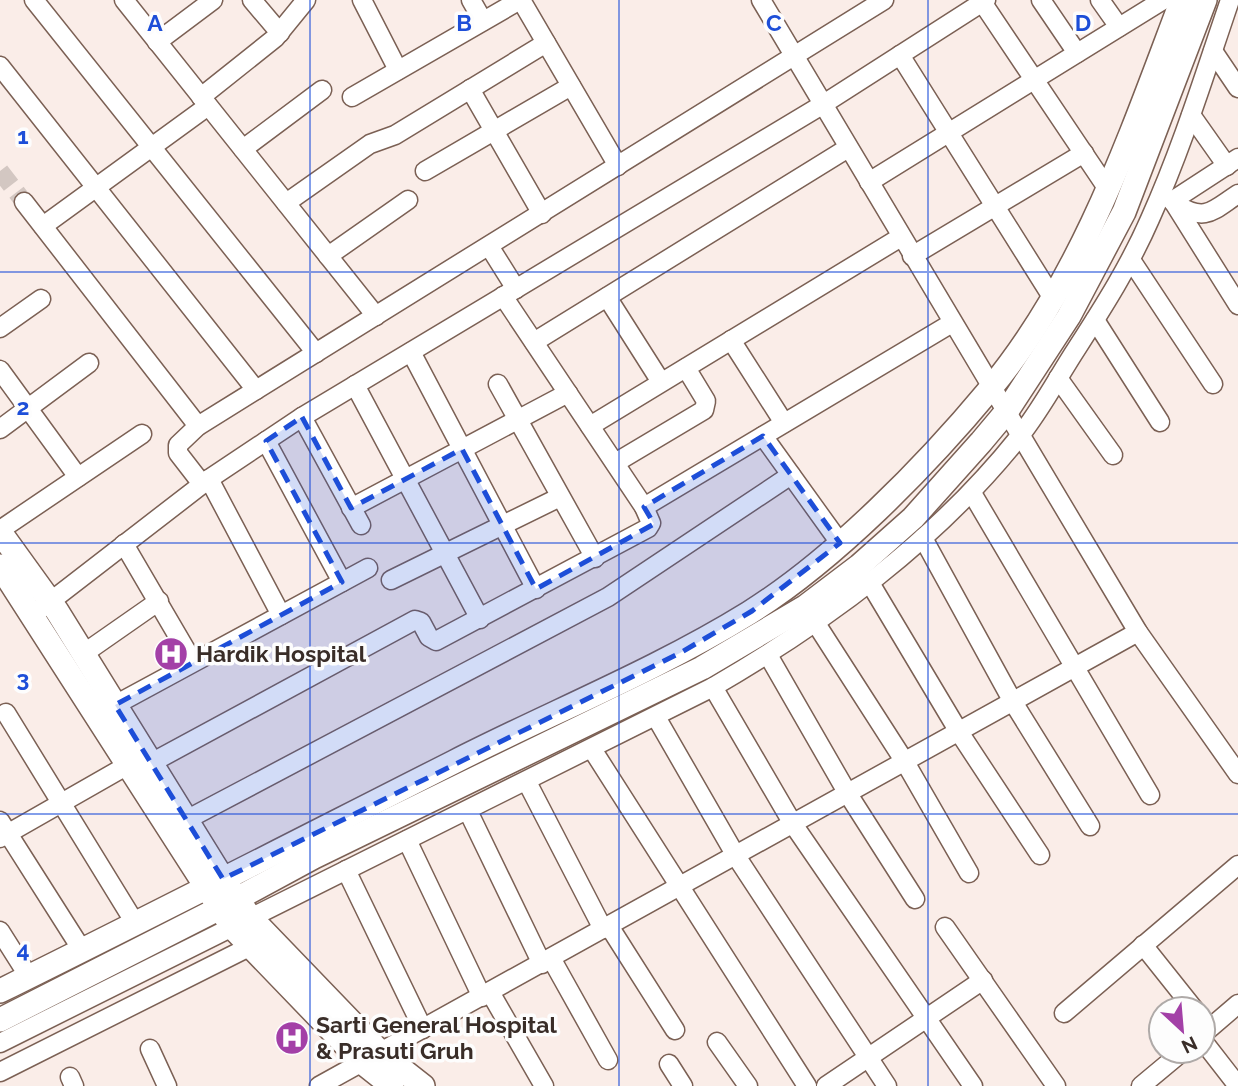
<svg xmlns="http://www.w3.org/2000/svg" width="1238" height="1086" viewBox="0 0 1238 1086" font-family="Raleway,sans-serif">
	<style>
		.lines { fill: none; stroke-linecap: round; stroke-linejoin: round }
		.minor-tunnel { stroke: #d3c7c2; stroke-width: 18; stroke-dasharray: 18 9; stroke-linecap: butt }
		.minor-casing { stroke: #7b6054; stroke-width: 21 }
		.tertiary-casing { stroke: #7b6054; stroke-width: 26 }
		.minor { stroke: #fff; stroke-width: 18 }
		.tertiary { stroke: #fff; stroke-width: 23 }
		.marked { fill: #1d4ed8; fill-opacity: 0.2; stroke: #1d4ed8; stroke-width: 5; stroke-dasharray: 14 9; stroke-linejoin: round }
		.grid { fill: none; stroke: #1d4ed8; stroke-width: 2; stroke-opacity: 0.55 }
		.labels { text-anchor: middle; stroke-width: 7; stroke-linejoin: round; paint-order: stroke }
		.poi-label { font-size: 23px; font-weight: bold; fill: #392d28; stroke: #fdfdfd; text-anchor: start }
		.grid-label { font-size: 23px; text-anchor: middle; font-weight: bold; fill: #1d4ed8; stroke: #fdfdfd; stroke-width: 7; stroke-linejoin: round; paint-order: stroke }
	</style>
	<rect width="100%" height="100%" fill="#faede8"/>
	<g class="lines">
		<polyline class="minor-tunnel" points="0,171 24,202"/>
		<g class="minor-casing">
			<g id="minor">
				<polyline points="34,0 316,353"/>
				<polyline points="124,0 376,316"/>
				<polyline points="252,0 280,33"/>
				<polyline points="362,0 398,70"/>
				<polyline points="471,0 483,21"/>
				<polyline points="521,0 618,166"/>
				<polyline points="761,0 1138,632 1238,774"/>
				<polyline points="1041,0 1077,53"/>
				<polyline points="1100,0 1119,27"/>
				<polyline points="982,2 1107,188"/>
				<polyline points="157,42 213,0"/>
				<polyline points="1213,51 1238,88"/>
				<polyline points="900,55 1052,297"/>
				<polyline points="0,66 256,390"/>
				<polyline points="470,89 542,214"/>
				<polyline points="201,97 275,38 306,0"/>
				<polyline points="352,97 520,0"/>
				<polyline points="1191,115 1227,166"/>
				<polyline points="243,149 322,90"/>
				<polyline points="425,171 571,86"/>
				<polyline points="869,182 1163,0"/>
				<polyline points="1172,201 1238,158"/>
				<polyline points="24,202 198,426"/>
				<polyline points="286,203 370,144 395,135 546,43"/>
				<polyline points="1174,203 1238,305"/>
				<path d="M1177 205C1206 222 1212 211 1238 194"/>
				<polyline points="43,226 208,106"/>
				<polyline points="489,246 516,289"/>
				<polyline points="328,256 408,200"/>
				<polyline points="912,256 1084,153"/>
				<polyline points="1131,260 1213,384"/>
				<polyline points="607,297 661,382"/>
				<polyline points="1095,320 1160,422"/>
				<polyline points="0,328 41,299"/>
				<polyline points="731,340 784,423"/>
				<polyline points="534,342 848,148"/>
				<polyline points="411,352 536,589"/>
				<polyline points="0,370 78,477"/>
				<polyline points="1058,378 1113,455"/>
				<polyline points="498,384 595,558"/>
				<polyline points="355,385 480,619"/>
				<polyline points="302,417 361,525"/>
				<polyline points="590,426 901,237"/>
				<polyline points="0,429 89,363"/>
				<polyline points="763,436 840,543"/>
				<polyline points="266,441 342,582"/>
				<polyline points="615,463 704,410 706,401 686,368"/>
				<polyline points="209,479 281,615"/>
				<polyline points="202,484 178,453 178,445 198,426 884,0"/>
				<polyline points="972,493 1150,795"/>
				<polyline points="644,507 952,323"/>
				<polyline points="351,508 568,393"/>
				<polyline points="0,530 142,434"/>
				<polyline points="923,538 1013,702 1090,826"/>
				<polyline points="124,544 193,662"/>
				<polyline points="391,580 560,497"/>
				<polyline points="870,583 959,732 1040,855"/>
				<polyline points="42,608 209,479 302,417 822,105 986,0"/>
				<polyline points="815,622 905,762 969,873"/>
				<polyline points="83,654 159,601"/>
				<polyline points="768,655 848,794 915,899"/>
				<polyline points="713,687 793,824 973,1086"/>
				<polyline points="115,705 368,568"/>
				<polyline points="6,713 135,923"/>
				<polyline points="656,717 736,856 887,1086"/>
				<polyline points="592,749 807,1086"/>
				<polyline points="151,763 415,620 421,622 429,637 436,641 648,528 651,523 644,507 503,296"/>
				<polyline points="527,782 603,929"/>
				<polyline points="468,811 542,964"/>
				<polyline points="186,820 608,597 791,475"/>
				<polyline points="0,821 82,950"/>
				<polyline points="0,838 128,765"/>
				<polyline points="407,840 482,997"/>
				<polyline points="346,870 423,1029"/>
				<polyline points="609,926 675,1030"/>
				<polyline points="945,927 1056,1086"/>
				<polyline points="0,931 29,977"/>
				<polyline points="1143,945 1194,1009"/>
				<polyline points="551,958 608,1060"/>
				<polyline points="490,992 544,1086"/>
				<polyline points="1064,1013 1238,865"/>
				<polyline points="1203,1034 1238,1004"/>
				<polyline points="1203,1041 1238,1086"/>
				<polyline points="717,1042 748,1086"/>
				<path d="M0 1043 713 687C828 620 936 541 1019 437 1041 410 1058 377 1077 348 1104 306 1130 265 1150 219 1182 148 1205 73 1230 0"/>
				<polyline points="150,1049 167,1086"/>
				<polyline points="669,1064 683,1086"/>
				<polyline points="0,1072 249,947"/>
				<polyline points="70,1077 74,1086"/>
				<polyline points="319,1086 1138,632"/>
				<polyline points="826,1086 983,980"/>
				<polyline points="1141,1086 1183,1051"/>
			</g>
		</g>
		<g class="tertiary-casing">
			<g id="tertiary">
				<polyline points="0,532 57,611 223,879 250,917 381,1053 423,1086"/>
				<polyline points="0,566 232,927 363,1063 392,1086"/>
				<path d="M0 991C152 916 302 839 454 762 552 712 655 671 749 613 834 560 926 466 990 389 1083 277 1131 134 1182 0"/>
				<polyline points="0,1020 218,909 314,857 702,668 805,607 859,566 913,518 981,442 1007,411 1069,316 1124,212 1205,0"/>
			</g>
		</g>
		<use href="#minor" class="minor"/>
		<use href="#tertiary" class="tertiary"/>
	</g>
	<path class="marked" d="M302 417 351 508 462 449 536 589 654 524 644 507 763 436 840 543 752 611 680 653 223 879 115 705 342 582 266 441Z"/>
	<path class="grid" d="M310 0V1086M619 0V1086M928 0V1086M0 272H1238M0 543H1238M0 814H1238"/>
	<defs>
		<g id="hospital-disc" transform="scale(1.75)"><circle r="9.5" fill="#a340a7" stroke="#fdfdfd"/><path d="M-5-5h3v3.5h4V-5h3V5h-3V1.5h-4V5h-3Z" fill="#fff"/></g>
	</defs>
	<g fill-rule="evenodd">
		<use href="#hospital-disc" x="171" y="654"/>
		<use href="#hospital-disc" x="292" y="1038"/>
	</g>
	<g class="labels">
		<g class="poi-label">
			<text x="196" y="662">Hardik Hospital</text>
			<text x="316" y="1033">Sarti General Hospital<tspan x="316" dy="26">&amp; Prasuti Gruh</tspan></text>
		</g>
	</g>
	<g class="grid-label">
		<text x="155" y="31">A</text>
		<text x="464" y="31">B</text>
		<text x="774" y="31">C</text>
		<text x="1083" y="31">D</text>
		<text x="23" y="144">1</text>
		<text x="23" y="415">2</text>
		<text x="23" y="687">3</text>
		<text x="23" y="958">4</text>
	</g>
	<g transform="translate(1182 1030) rotate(154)"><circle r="33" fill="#fdfdfd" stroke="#afaaa8" stroke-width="2"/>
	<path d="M0-5L12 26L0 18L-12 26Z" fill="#a340a7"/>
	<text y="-10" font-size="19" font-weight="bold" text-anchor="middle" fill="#392d28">N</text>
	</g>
</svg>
